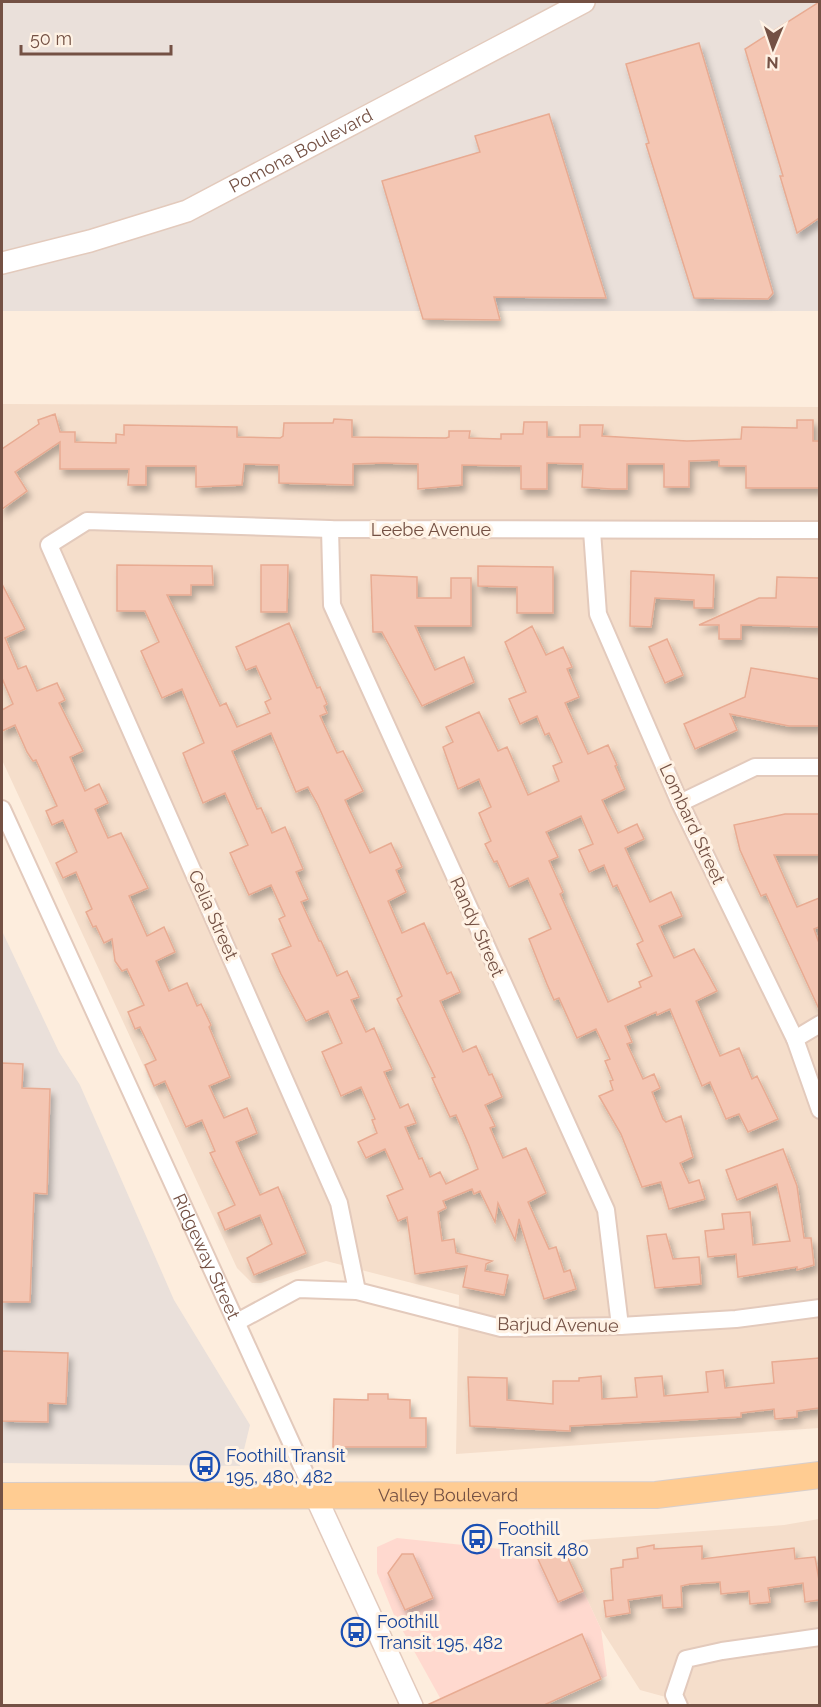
<svg xmlns="http://www.w3.org/2000/svg" width="821" height="1707" viewBox="0 0 821 1707" font-family="Raleway,sans-serif">
	<style>
		.residential { fill: #f5decb }
		.commercial { fill: #ffd9cf }
		.industrial { fill: #eae0da }
		.building { fill: #f4c6b3; stroke: #e8ab92; stroke-width: 1.5; fill-rule: evenodd; filter: url(#shadow) }
		.lines { fill: none; stroke-linecap: round; stroke-linejoin: round }
		.minor-casing { stroke: #e3cabc; stroke-width: 20 }
		.tertiary-casing { stroke: #e3cabc; stroke-width: 24 }
		.primary-casing { stroke: #d8cecb; stroke-width: 28 }
		.minor { stroke: #fff; stroke-width: 16 }
		.tertiary { stroke: #fff; stroke-width: 21 }
		.primary { stroke: #ffcc92; stroke-width: 26 }
		.labels { text-anchor: middle; stroke-width: 6; stroke-linejoin: round; paint-order: stroke }
		.street-label { font-size: 18px; fill: #745144; stroke: #fff2e4 }
		.transit-label { font-size: 18px; fill: #164399; stroke: #fff2e4; text-anchor: start }
	</style>
	<defs>
		<filter id="shadow"><feDropShadow dx="3.5" dy="6" stdDeviation="3" flood-color="#0004"/></filter>
	</defs>
	<rect width="100%" height="100%" fill="#fdeddd"/>
	<g class="residential">
		<polygon points="2,404 819,407 819,1428 456,1454 459,1295 326,1261 261,1283 252,1283 237,1268 2,760"/>
		<polygon points="819,1519 819,1705 695,1705 640,1690 601,1629 567,1556 582,1540 784,1525"/>
	</g>
	<polygon class="commercial" points="397,1538 567,1556 601,1629 607,1676 542,1705 444,1705 394,1615 377,1573 377,1547"/>
	<g class="industrial">
		<rect x="2" y="2" width="817" height="309"/>
		<polygon points="2,931 59,1052 80,1085 174,1300 250,1425 240,1466 2,1463"/>
	</g>
	<g class="building">
		<polygon points="819,2 819,218 797,233 780,176 783,176 745,49"/>
		<polygon points="699,43 773,293 768,299 694,298 646,144 649,143 626,64"/>
		<polygon points="549,114 606,298 494,297 500,320 423,319 382,181 480,152 475,136"/>
		<polygon points="55,414 60,432 75,432 75,442 116,443 116,434 124,435 124,425 237,427 237,437 280,438 283,436 284,423 333,423 334,419 352,420 352,437 446,438 449,437 449,431 470,431 469,438 501,439 501,434 523,434 524,422 547,422 547,437 580,437 580,425 603,425 602,436 687,441 741,439 742,427 797,428 797,420 813,420 813,441 819,441 819,488 746,488 746,466 719,466 719,460 689,461 689,487 664,487 664,464 627,464 627,489 611,489 582,487 583,464 547,463 547,489 521,489 521,466 462,465 462,485 418,489 418,464 383,463 353,464 353,485 279,483 279,465 244,464 242,485 196,487 196,466 146,466 146,485 128,485 129,469 60,469 60,442 15,472 27,491 2,509 2,449 39,424 38,420"/>
		<path d="M117 565 212 566 213 585H191V595H167L220 706 226 703 237 727 270 713 265 702 271 699 256 666 246 670 236 647 289 623 317 688 320 687 327 704 324 706 327 713 320 716 337 753 343 751 363 791 345 800 360 832 370 853 391 843 402 867 396 870 406 892 388 901 402 933 424 923 447 974 451 972 460 992 440 1001 463 1052 476 1046 489 1075 492 1074 502 1097 485 1105 495 1126 490 1128 503 1158 526 1148 546 1193 528 1202 549 1249 556 1247 564 1272 570 1270 576 1289 544 1299 519 1219 515 1240 498 1203 495 1222 480 1191 474 1194 472 1189 443 1201 446 1208 438 1212 442 1241 454 1239 456 1253 492 1261 486 1264 485 1271 508 1275 504 1295 463 1287 467 1266 415 1274 407 1217 398 1221 387 1196 403 1189 385 1149 366 1158 358 1142 377 1133 372 1120 375 1119 361 1087 341 1096 333 1077 322 1052 342 1043 328 1011 306 1021 281 974 272 954 291 946 279 919 285 916 271 885 249 895 230 853 248 845 225 793 203 803 183 753 204 743 182 689 162 698 141 651 159 642 145 611H117ZM271 733 296 792 308 787 318 805 402 996 397 999 435 1077 432 1078 450 1117 456 1115 469 1145 478 1169 446 1184 440 1172 430 1177 422 1158 419 1159 405 1127 416 1123 408 1104 400 1108 384 1072 392 1069 374 1028 366 1032 351 1000 359 997 347 971 337 976 321 941H319L301 902 308 899 296 872 303 869 285 827 272 833 261 808 257 809 232 751Z"/>
		<polygon points="261,565 288,565 287,612 261,612"/>
		<polygon points="478,566 553,567 553,613 517,613 517,587 478,586"/>
		<polygon points="631,571 714,575 713,608 694,608 694,600 655,598 651,627 630,626"/>
		<polygon points="371,575 417,577 417,598 451,598 451,578 471,578 471,626 415,626 435,670 464,657 474,682 422,706 382,632 373,632"/>
		<polygon points="777,577 819,578 819,627 741,625 741,639 719,639 719,625 699,625 759,598 776,598"/>
		<polygon points="2,584 25,629 5,638 18,669 26,666 37,691 57,683 65,700 59,703 83,751 70,757 85,791 99,784 108,803 95,809 108,838 121,833 148,888 129,896 147,936 164,927 175,952 156,961 169,991 187,983 197,1006 201,1004 211,1025 209,1027 230,1077 209,1086 224,1118 247,1108 257,1133 236,1142 260,1195 278,1187 306,1253 254,1275 247,1258 272,1244 260,1215 225,1230 218,1213 235,1205 210,1153 215,1151 202,1120 186,1127 165,1081 154,1086 145,1065 156,1060 140,1027 135,1029 128,1012 144,1005 127,969 122,971 115,961 112,939 104,943 96,926 93,927 86,912 92,909 76,872 63,878 56,863 77,852 63,820 52,825 46,811 57,806 36,760 33,761 27,752 15,725 2,731 2,710 13,704 2,678"/>
		<path d="M532 626 546 655 563 647 572 667 567 669 579 697 565 703 588 754 608 745 617 765 615 766 625 789 602 800 618 833 637 824 644 839 625 848 650 902 671 892 682 916 659 926 674 958 694 949 717 991 696 1001 720 1056 739 1048 752 1079 757 1076 778 1119 748 1132 739 1114 726 1119 710 1082 702 1086 670 1009 657 1015 656 1012 625 1026 632 1042 627 1044 643 1079 654 1074 660 1088 652 1092 663 1119 666 1122 681 1116 693 1157 680 1163 689 1183 699 1180 705 1199 669 1209 661 1182 642 1187 621 1134 599 1096 613 1090 610 1081 613 1080 605 1061 610 1059 596 1029 577 1038 559 998 554 1000 547 984 529 939 551 929 528 878 509 887 497 861 494 862 485 844 491 841 479 813 491 807 479 779 458 789 443 747 453 742 446 727 479 712 498 751 507 747 528 795 559 781 553 766 562 762 549 733 545 735 537 716 520 724 509 699 526 692 505 642ZM581 816 593 844 579 850 589 872 604 865 613 887 617 885 643 941 637 944 652 976 639 982 641 987 608 1002 560 894 563 892 549 861 558 857 546 832Z"/>
		<polygon points="667,639 683,675 665,683 649,647"/>
		<polygon points="751,668 819,679 819,726 789,726 730,714 737,730 695,749 684,724 745,697"/>
		<polygon points="785,814 819,814 819,855 774,855 797,907 819,898 819,927 814,929 819,943 819,1009 766,894 761,896 740,850 734,825"/>
		<polygon points="2,1063 23,1064 22,1088 50,1089 47,1194 34,1193 30,1302 2,1302"/>
		<polygon points="783,1149 797,1186 804,1238 811,1238 814,1265 797,1270 797,1267 738,1277 736,1254 708,1257 705,1231 724,1229 722,1214 750,1212 753,1245 790,1241 777,1184 737,1200 726,1170"/>
		<polygon points="666,1234 673,1259 699,1257 701,1284 655,1288 647,1236"/>
		<polygon points="2,1351 68,1353 66,1404 48,1403 48,1422 2,1421"/>
		<polygon points="819,1358 819,1408 797,1411 797,1417 775,1419 774,1409 741,1413 741,1417 570,1426 570,1431 470,1426 468,1377 507,1378 507,1400 553,1404 553,1381 579,1381 579,1378 601,1376 602,1399 637,1397 635,1378 662,1376 664,1396 708,1392 706,1372 723,1370 725,1388 774,1383 772,1362"/>
		<polygon points="368,1394 388,1394 388,1399 410,1400 410,1418 426,1418 426,1447 333,1447 334,1399 368,1400"/>
		<polygon points="654,1545 654,1549 702,1546 702,1559 794,1548 795,1559 815,1557 819,1580 819,1600 805,1602 803,1583 768,1588 770,1602 750,1604 749,1591 721,1594 720,1582 690,1584 681,1586 682,1607 663,1608 662,1595 628,1600 630,1613 606,1617 604,1601 613,1600 611,1569 623,1567 623,1560 638,1558 637,1548"/>
		<polygon points="402,1554 413,1554 433,1598 405,1610 388,1573"/>
		<polygon points="567,1556 583,1591 558,1602 537,1557"/>
		<polygon points="582,1634 601,1679 542,1706 425,1706"/>
	</g>
	<g class="lines">
		<g class="minor-casing">
			<g id="minor">
				<polyline points="330,529 332,605 606,1210 620,1326"/>
				<polyline points="592,531 598,614 680,803 795,1039 820,1110"/>
				<polyline points="680,803 755,767 820,767"/>
				<path id="s1" d="M2 809 315 1495"/>
				<polyline points="795,1039 820,1024"/>
				<polyline points="357,1291 339,1203 49,545 87,521 330,529 820,530"/>
				<polyline points="237,1322 298,1289 357,1291 501,1328 620,1326 736,1319 820,1308"/>
				<polyline points="679,1706 674,1695 686,1659 722,1651 820,1637"/>
			</g>
		</g>
		<g class="tertiary-casing">
			<g id="tertiary">
				<path id="s2" d="M2 263 90 241 187 211 584 2"/>
				<polyline points="315,1495 412,1706"/>
			</g>
		</g>
		<g class="primary-casing">
			<g id="primary">
				<path id="s3" d="M2 1496 656 1495 820 1475"/>
			</g>
		</g>
		<use href="#minor" class="minor"/>
		<use href="#tertiary" class="tertiary"/>
		<use href="#primary" class="primary"/>
	</g>
	<defs>
		<g id="bus-ring" transform="scale(1.5)"><circle r="9.5" fill="#fff2e4" stroke="#1a4fb4" stroke-width="1.5"/><path d="M-5-6H5V4H4V6H2V4H-2V6H-4V4H-5ZM-3.5-4V0h7V-4ZM-3.5 1.2v1.5H-2V1.2ZM2 1.2v1.5H3.5V1.2Z" fill="#1a4fb4"/></g>
	</defs>
	<g fill-rule="evenodd">
		<use href="#bus-ring" x="205" y="1466"/>
		<use href="#bus-ring" x="477" y="1539"/>
		<use href="#bus-ring" x="356" y="1632"/>
	</g>
	<g class="labels">
		<g class="street-label">
			<text dy="6" stroke="none"><textPath href="#s2" startOffset="321">Pomona Boulevard</textPath></text>
			<text x="431" y="536">Leebe Avenue</text>
			<text transform="translate(692 824) rotate(65)" y="6">Lombard Street</text>
			<text transform="translate(213 915) rotate(66)" y="6">Celia Street</text>
			<text transform="translate(477 927) rotate(66)" y="6">Randy Street</text>
			<text dy="6" stroke="none"><textPath href="#s1" startOffset="492">Ridgeway Street</textPath></text>
			<text transform="translate(558 1325) rotate(1)" y="6">Barjud Avenue</text>
			<text dy="6" stroke="none"><textPath href="#s3" startOffset="446">Valley Boulevard</textPath></text>
		</g>
		<g class="transit-label">
			<text x="226" y="1462">Foothill Transit<tspan x="226" dy="21">195, 480, 482</tspan></text>
			<text x="498" y="1535">Foothill<tspan x="498" dy="21">Transit 480</tspan></text>
			<text x="377" y="1628">Foothill<tspan x="377" dy="21">Transit 195, 482</tspan></text>
		</g>
	</g>
	<rect width="821" height="1707" fill="none" stroke="#745144" stroke-width="6"/>
	<g transform="translate(773 48) rotate(182)" stroke="#fff2e4" stroke-width="4.5" paint-order="stroke">
	<path d="M0-4.5L10 22L0 15L-10 22Z" fill="#745144"/>
	<text y="-9" font-size="16" font-weight="bold" text-anchor="middle" fill="#745144">N</text>
	</g>
	<path d="M21 45v9h150v-9" fill="none" stroke="#745144" stroke-width="3"/>
	<text x="30" y="45" font-size="18" fill="#745144" stroke="#fff2e4" stroke-width="4.5" paint-order="stroke">50 m</text>
</svg>
